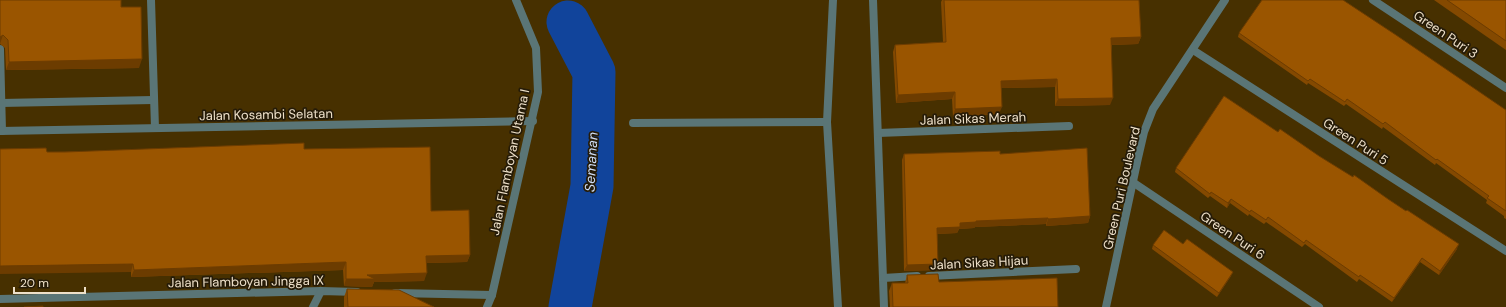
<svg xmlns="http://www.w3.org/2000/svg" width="1506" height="307" viewBox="0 0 1506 307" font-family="'DM Sans',sans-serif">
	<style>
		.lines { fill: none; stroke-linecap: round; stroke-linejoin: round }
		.river { stroke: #11449b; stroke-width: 43 }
		.lane { stroke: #5a7576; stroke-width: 8 }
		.street { stroke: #5a7576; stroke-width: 8 }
		.wall { fill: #844900 }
		.shaded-wall { fill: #6c3c00 }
		.building { fill: #9a5500; stroke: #6c3c00 }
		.labels { text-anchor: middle; stroke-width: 3.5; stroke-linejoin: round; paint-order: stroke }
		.street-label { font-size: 13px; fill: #eee0c9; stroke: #251b08 }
		.water-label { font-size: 14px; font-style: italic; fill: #cedcf4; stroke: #251b08 }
	</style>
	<rect width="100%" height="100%" fill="#473000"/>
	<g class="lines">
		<polyline class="river" points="568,22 594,72 592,186 570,307"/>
		<g class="lane">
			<polyline points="1,103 153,100"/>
			<polyline points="633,123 827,122"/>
		</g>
		<g class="street">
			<polyline points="151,0 155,128"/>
			<polyline points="833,0 827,122 838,307"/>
			<polyline points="873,0 884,307"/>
			<polyline points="1373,0 1506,88"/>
			<polyline points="0,49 2,131"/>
			<polyline points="1193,50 1506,251"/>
			<polyline points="0,131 533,121"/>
			<polyline points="878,133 1069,126"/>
			<polyline points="1134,183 1319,307"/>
			<polyline points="929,276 1076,269"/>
			<polyline points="883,278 917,276"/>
			<polyline points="395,293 492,295"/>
			<polyline points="0,299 321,291 357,292"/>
			<polyline points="313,307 321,291"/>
			<polyline points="487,307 492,295 538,92 536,48 516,0"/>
			<polyline points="1106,307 1138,158 1144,132 1153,109 1225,0"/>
		</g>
	</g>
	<g class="wall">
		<polygon points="0,0 121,7 139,68 6,70 5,48 0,44"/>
		<polygon points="942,0 1139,0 1141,37 1138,44 1112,45 1110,105 1055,106 1055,87 1001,88 999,114 953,117 952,99 896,103 893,52 895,45 943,42 941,2"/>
		<polygon points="1434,0 1506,0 1506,50"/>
		<polygon points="1239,33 1506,110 1506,219 1504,218 1504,216 1486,203 1487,200 1436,163 1435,165 1383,127 1382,129 1346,104 1344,106 1308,83 1307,85 1238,37"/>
		<polygon points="1278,132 1319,156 1457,249 1439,275 1420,262 1392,302 1359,279 1357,282 1305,244 1302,247 1266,222 1264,224 1249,214 1248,216 1230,203 1227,208 1210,196 1208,198 1175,172 1176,168"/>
		<polygon points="304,149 431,211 470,255 467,262 427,263 424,281 374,282 372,287 344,286 343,270 131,277 131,272 47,152"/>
		<polygon points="904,154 1000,154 1090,216 1088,223 1046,226 1046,224 975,227 974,228 959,229 957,233 937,234 936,270 904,271 902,160"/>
		<polygon points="1153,245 1231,276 1217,297 1152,249"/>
		<polygon points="907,275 939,282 1058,307 890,307 889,291 892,283 905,283"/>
		<polygon points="347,289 434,307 344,307 344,297"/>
	</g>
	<g class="shaded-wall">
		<polygon points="3,35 0,44 0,37"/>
		<polygon points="1141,37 1138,44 1109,45 1111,38"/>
		<polygon points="142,59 139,68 6,70 9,62"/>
		<polygon points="1057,79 1055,87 998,88 1001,81"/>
		<polygon points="955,92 952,99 896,103 898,95"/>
		<polygon points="1113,98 1110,105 1055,106 1058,99"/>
		<polygon points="1002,107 999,114 953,117 955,109"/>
		<polygon points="1231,199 1230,203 1227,208 1228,203"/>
		<polygon points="1090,216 1088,223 1046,226 1048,219"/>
		<polygon points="1048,218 1046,224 975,227 974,228 959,229 957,233 935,234 937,228 960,223 976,221"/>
		<polygon points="1459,244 1457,249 1439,275 1440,271"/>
		<polygon points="470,255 467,262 424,263 426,256"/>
		<polygon points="1422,258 1420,262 1392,302 1394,298"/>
		<polygon points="346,262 343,270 131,277 134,270"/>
		<polygon points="133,264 131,272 0,274 0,266"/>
		<polygon points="938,264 936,270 904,271 907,265"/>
		<polygon points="1233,272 1231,276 1217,297 1219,293"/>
		<polygon points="427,273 424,281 374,282 372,287 344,286 346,279 367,275"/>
	</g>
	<g class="building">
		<polygon points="0,0 121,0 121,7 141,7 142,59 9,62 8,40 3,35 0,37"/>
		<polygon points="944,0 1139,0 1141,37 1111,38 1113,98 1058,99 1057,79 1001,81 1002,107 955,109 955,92 898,95 895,45 946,42"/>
		<polygon points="1262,0 1343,0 1396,35 1506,110 1506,211 1487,198 1489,196 1437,159 1436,160 1385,122 1383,124 1347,99 1345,102 1310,79 1308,81 1239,33"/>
		<polygon points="1447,0 1506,0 1506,41"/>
		<polygon points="1224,96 1278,132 1280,129 1319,156 1353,177 1354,175 1388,199 1406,211 1407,210 1459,244 1440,271 1422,258 1394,298 1360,275 1359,277 1306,240 1304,243 1268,217 1266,220 1251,210 1250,212 1231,199 1228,203 1211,192 1210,194 1176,168"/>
		<polygon points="304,143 304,149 430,147 431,211 469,210 470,255 426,256 427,273 367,275 375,279 346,279 346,262 134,270 133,264 0,266 0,149 46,148 47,152 65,152"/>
		<polygon points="1087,148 1090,216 1048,219 1048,218 976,221 976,222 960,223 960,227 937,228 938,264 907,265 904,154 1000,151 1000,154"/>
		<polygon points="1164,230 1183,244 1187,239 1233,272 1219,293 1153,245"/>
		<polygon points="938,274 939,282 1057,278 1058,307 893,307 892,283 908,283 907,275"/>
		<polygon points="347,289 399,290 434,307 348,307"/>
		<polygon points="43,306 43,307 24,307"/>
	</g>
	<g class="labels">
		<g class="street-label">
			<text transform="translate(1446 34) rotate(34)" y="5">Green Puri 3</text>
			<text transform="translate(266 114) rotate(-1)" y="5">Jalan Kosambi Selatan</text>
			<text transform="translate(973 118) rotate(-2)" y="5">Jalan Sikas Merah</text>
			<text transform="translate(1356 141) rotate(33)" y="5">Green Puri 5</text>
			<text transform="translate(509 162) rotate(-78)" y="5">Jalan Flamboyan Utama I</text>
			<text transform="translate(1121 188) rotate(-77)" y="5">Green Puri Boulevard</text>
			<text transform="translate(1233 235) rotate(34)" y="5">Green Puri 6</text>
			<text transform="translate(979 262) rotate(-3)" y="5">Jalan Sikas Hijau</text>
			<text transform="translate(246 281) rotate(-1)" y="5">Jalan Flamboyan Jingga IX</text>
		</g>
		<g class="water-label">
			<text transform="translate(591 162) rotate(-87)" y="5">Semanan</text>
		</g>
	</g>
	<path d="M14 287v6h71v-6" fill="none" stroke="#eee0c9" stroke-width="2"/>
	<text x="20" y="287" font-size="12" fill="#eee0c9" stroke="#251b08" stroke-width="3" paint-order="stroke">20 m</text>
</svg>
